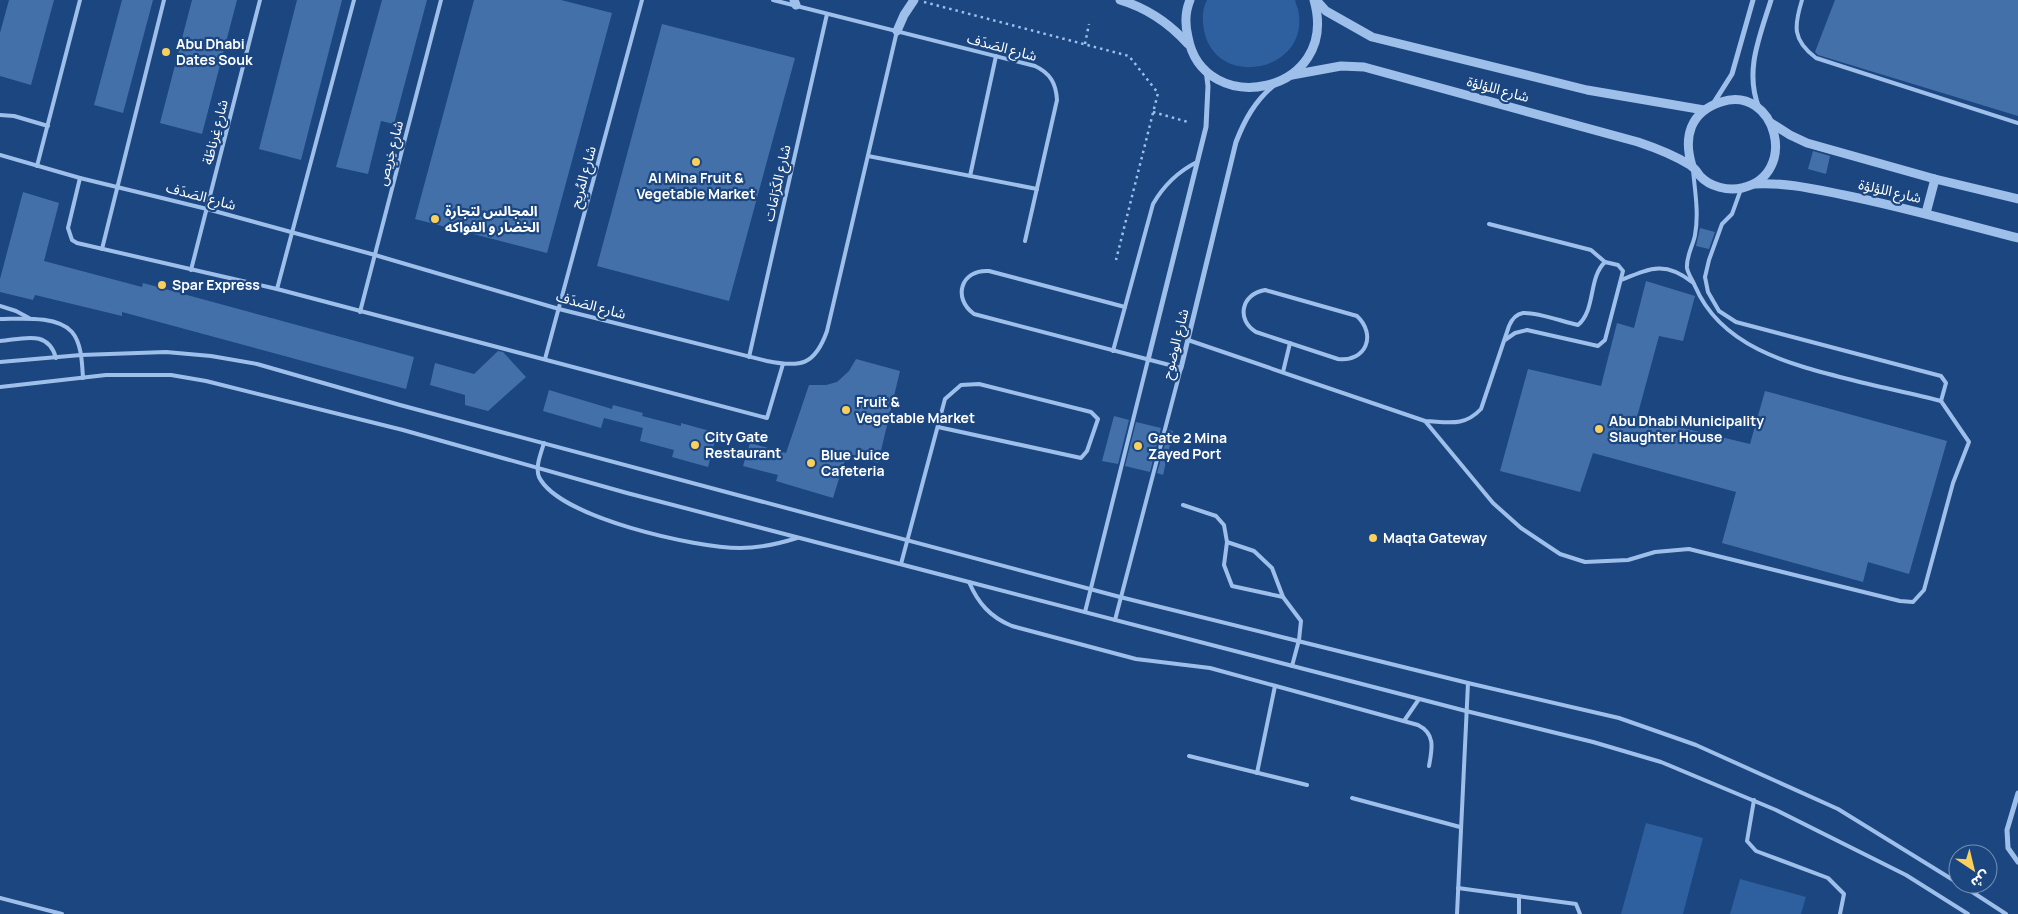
<svg xmlns="http://www.w3.org/2000/svg" width="2018" height="914" viewBox="0 0 2018 914" font-family="Manrope,'Noto Sans Arabic',sans-serif">
	<style>
		.green { fill: #2e5f9f }
		.building { fill: #4470aa }
		.lines { fill: none; stroke-linecap: round; stroke-linejoin: round }
		.path { stroke: #9ebfea; stroke-width: 2.5; stroke-dasharray: 2.5 4; stroke-linecap: butt }
		.service { stroke: #9ebfea; stroke-width: 4 }
		.minor { stroke: #9ebfea; stroke-width: 5 }
		.tertiary { stroke: #9ebfea; stroke-width: 9 }
		.poi-dot { fill: #fbcf5b; stroke: #1b4680; stroke-width: 2 }
		.labels { text-anchor: middle; stroke-width: 4.5; stroke-linejoin: round; paint-order: stroke }
		.poi-label { font-size: 14px; font-weight: bold; fill: #fff; stroke: #1b4680; text-anchor: start }
		.street-label { font-size: 14px; fill: #fff; stroke: #1b4680 }
	</style>
	<rect width="100%" height="100%" fill="#1b4680"/>
	<g class="green">
		<path d="M1207 0H1295C1296 5 1299 10 1299 15 1306 73 1215 89 1204 30 1202 20 1202 9 1207 0Z"/>
		<polygon points="1646,823 1703,838 1683,914 1621,914"/>
		<polygon points="1740,879 1806,897 1801,914 1730,914"/>
	</g>
	<g class="building">
		<polygon points="9,0 54,0 31,85 0,76 0,33"/>
		<polygon points="122,0 153,0 123,113 94,105"/>
		<polygon points="192,0 237,0 202,134 160,123"/>
		<polygon points="297,0 342,0 301,160 259,149"/>
		<polygon points="382,0 427,0 394,124 381,121 368,174 336,167"/>
		<polygon points="474,0 561,0 612,13 547,253 415,219"/>
		<polygon points="1835,0 2018,0 2018,116 1818,55 1815,52"/>
		<polygon points="662,24 795,58 729,301 597,266"/>
		<polygon points="1813,151 1830,156 1826,174 1808,169"/>
		<polygon points="23,192 59,203 44,261 142,287 143,283 414,357 406,389 122,312 122,316 35,295 33,300 0,292 0,279"/>
		<polygon points="1700,228 1715,232 1709,249 1696,246"/>
		<polygon points="1646,281 1695,296 1683,341 1659,336 1637,417 1750,444 1765,391 1947,441 1909,574 1868,562 1863,582 1722,543 1736,492 1593,453 1580,492 1500,471 1528,369 1601,386 1617,323 1634,328"/>
		<polygon points="498,351 503,352 526,377 488,411 465,405 465,395 430,385 435,363 474,374"/>
		<polygon points="856,359 900,371 878,463 847,453 833,498 776,481 778,475 743,466 750,443 786,453 809,385 826,385 837,382 849,371"/>
		<polygon points="549,390 612,409 613,405 643,413 642,416 681,426 681,423 717,433 708,467 672,457 674,450 640,441 643,428 604,418 601,428 543,411"/>
		<polygon points="1114,416 1129,420 1118,464 1102,461"/>
		<polygon points="1136,422 1161,428 1150,472 1125,466"/>
		<polygon points="1169,430 1173,431 1163,475 1157,473"/>
	</g>
	<g class="lines">
		<g class="path">
			<polyline points="924,2 1129,56 1158,93 1116,260"/>
			<polyline points="1085,44 1089,24"/>
			<polyline points="1153,112 1188,122"/>
		</g>
		<g class="service">
			<path d="M773 0 1035 66C1050 73 1056 83 1057 100L1025 241"/>
			<path d="M1802 0C1794 26 1792 40 1816 58L2018 123"/>
			<polyline points="0,115 14,116 48,126"/>
			<path d="M0 155 80 178 207 209 375 255 559 309 767 361C801 368 815 365 827 331L897 31"/>
			<polyline points="868,156 1037,189"/>
			<polyline points="37,166 80,0"/>
			<polyline points="970,176 996,56"/>
			<polyline points="80,178 68,228 72,240 77,243 277,289 767,418 783,364"/>
			<polyline points="1741,189 1732,214 1722,224 1709,260 1705,277 1708,292 1719,311 1736,322 1941,376 1946,383 1941,401"/>
			<polyline points="1489,224 1591,250 1605,262"/>
			<polyline points="102,249 164,0"/>
			<polyline points="191,270 260,0"/>
			<path d="M1621 280C1651 268 1665 261 1692 282"/>
			<polyline points="277,289 354,0"/>
			<path d="M1265 290 1357 316C1377 335 1366 362 1338 359L1256 332C1236 320 1241 294 1265 290Z"/>
			<polyline points="0,306 16,311 29,318"/>
			<polyline points="360,312 441,0"/>
			<path d="M0 319C20 319 57 315 72 332 82 344 82 364 83 378"/>
			<path d="M1188 340 1425 421C1449 422 1464 427 1481 409L1509 326C1512 319 1516 314 1523 313 1538 312 1563 322 1578 325 1596 310 1588 278 1605 262L1618 265 1623 271 1605 340 1598 346 1527 330 1515 333 1505 340"/>
			<path d="M0 341C23 339 48 329 56 358"/>
			<path d="M1113 351 1153 204C1164 185 1177 172 1197 162"/>
			<polyline points="749,357 827,14"/>
			<polyline points="545,359 642,0"/>
			<polyline points="0,362 81,355 166,352 211,356 257,364 400,405 1120,597 1468,683 1619,718 1696,745 1838,809 1958,883"/>
			<polyline points="1283,372 1290,343"/>
			<polyline points="0,387 106,375 171,375 206,381 403,430 627,493 969,582 1466,711 1593,742 1661,762 1776,810 1906,875 1968,914"/>
			<path d="M1425 421 1493 503 1521 528 1560 554 1585 562 1628 560 1655 552 1689 549 1900 601 1913 602 1924 590 1953 483 1969 442 1941 401C1910 393 1879 387 1848 379 1789 364 1721 347 1695 286 1693 281 1688 274 1687 268 1686 256 1693 246 1695 235 1699 214 1695 191 1693 170"/>
			<path d="M544 443C541 453 535 467 539 477 559 518 697 548 740 548 759 548 778 544 797 538"/>
			<polyline points="1183,505 1216,516 1224,525 1227,542 1224,565 1232,586 1283,597 1301,621 1299,640 1292,666"/>
			<polyline points="1227,542 1254,551 1272,568 1283,597"/>
			<polyline points="901,564 945,399 961,385 979,384 1091,412 1098,419 1087,451 1081,458 938,427"/>
			<path d="M969 582C978 603 990 617 1012 626L1136 659 1210 668 1418 725C1436 734 1432 749 1429 766"/>
			<polyline points="1085,612 1148,360"/>
			<path d="M1115 620 1181 368 974 314C952 298 961 269 989 271L1125 307"/>
			<polyline points="1404,721 1419,699"/>
			<polyline points="1189,756 1307,785"/>
			<polyline points="1257,773 1275,686"/>
			<polyline points="1352,798 1460,827"/>
			<polyline points="1754,800 1747,841 1756,851 1828,878 1844,894 1840,914"/>
			<polyline points="1960,884 2006,914"/>
			<polyline points="1458,888 1576,904 1580,914"/>
			<polyline points="0,898 62,914"/>
			<polyline points="1457,914 1468,683"/>
			<polyline points="1519,914 1519,896"/>
		</g>
		<g class="minor">
			<polyline points="1713,104 1732,74 1753,0"/>
			<path d="M1759 108C1744 71 1760 36 1771 0"/>
			<polyline points="1148,360 1206,127 1208,86 1206,70"/>
			<path d="M1181 368 1236 142C1245 119 1255 101 1274 85"/>
			<polyline points="2018,793 2007,830 2008,848 2018,862"/>
		</g>
		<g class="tertiary">
			<polyline points="794,0 796,5"/>
			<path d="M1120 0C1147 8 1169 23 1188 44"/>
			<path d="M1190 0C1185 12 1185 25 1188 37 1203 120 1341 95 1314 0"/>
			<polyline points="1316,0 1326,11 1372,37 1587,90 1704,110"/>
			<polyline points="897,31 904,15 914,0"/>
			<path d="M1292 75 1341 66 1364 67 1638 142C1656 148 1674 155 1690 165 1695 168 1697 172 1700 176 1710 187 1728 191 1742 188 1800 175 1776 84 1721 102 1690 112 1683 137 1692 166"/>
			<polyline points="1771,123 1790,135 1807,143 1935,179 2018,199"/>
			<path d="M1754 184C1785 182 1814 189 1844 195 1903 207 1960 223 2018 238"/>
			<polyline points="1926,213 1935,179"/>
		</g>
	</g>
	<g class="poi-dot">
		<circle cx="166" cy="52" r="5"/>
		<circle cx="696" cy="162" r="5"/>
		<circle cx="435" cy="219" r="5"/>
		<circle cx="162" cy="285" r="5"/>
		<circle cx="846" cy="410" r="5"/>
		<circle cx="1599" cy="429" r="5"/>
		<circle cx="695" cy="445" r="5"/>
		<circle cx="1138" cy="446" r="5"/>
		<circle cx="811" cy="463" r="5"/>
		<circle cx="1373" cy="538" r="5"/>
	</g>
	<g class="labels">
		<g class="poi-label">
			<text x="176" y="49">Abu Dhabi<tspan x="176" dy="16">Dates Souk</tspan></text>
			<text x="696" y="183" text-anchor="middle">Al Mina Fruit &amp;<tspan x="696" dy="16">Vegetable Market</tspan></text>
			<text x="445" y="216">المجالس لتجارة<tspan x="445" dy="16">الخضار و الفواكه</tspan></text>
			<text x="172" y="290">Spar Express</text>
			<text x="856" y="407">Fruit &amp;<tspan x="856" dy="16">Vegetable Market</tspan></text>
			<text x="1609" y="426">Abu Dhabi Municipality<tspan x="1609" dy="16">Slaughter House</tspan></text>
			<text x="705" y="442">City Gate<tspan x="705" dy="16">Restaurant</tspan></text>
			<text x="1148" y="443">Gate 2 Mina<tspan x="1148" dy="16">Zayed Port</tspan></text>
			<text x="821" y="460">Blue Juice<tspan x="821" dy="16">Cafeteria</tspan></text>
			<text x="1383" y="543">Maqta Gateway</text>
		</g>
		<g class="street-label">
			<text transform="translate(1002 47) rotate(15)" y="5">شارع الصَدَف</text>
			<text transform="translate(1498 89) rotate(15)" y="5">شارع اللؤلؤة</text>
			<text transform="translate(215 132) rotate(-76)" y="5">شارع غِرناطَة</text>
			<text transform="translate(390 153) rotate(-75)" y="5">شارع خِرِيص</text>
			<text transform="translate(583 177) rotate(-75)" y="5">شارع المُرِيح</text>
			<text transform="translate(777 183) rotate(-77)" y="5">شارع الكَرَامَات</text>
			<text transform="translate(1890 191) rotate(13)" y="5">شارع اللؤلؤة</text>
			<text transform="translate(201 196) rotate(15)" y="5">شارع الصَدَف</text>
			<text transform="translate(591 305) rotate(15)" y="5">شارع الصَدَف</text>
			<text transform="translate(1175 344) rotate(-76)" y="5">شارع الوضوح</text>
		</g>
	</g>
	<g transform="translate(1973 869) rotate(145)"><circle r="24" fill="#1b4680" stroke="#7690b3"/>
	<path d="M0-4L9 19L0 12L-9 19Z" fill="#fbcf5b"/>
	<text y="-8" font-size="14" font-weight="bold" text-anchor="middle" fill="#ffffff">ش</text>
	</g>
</svg>
